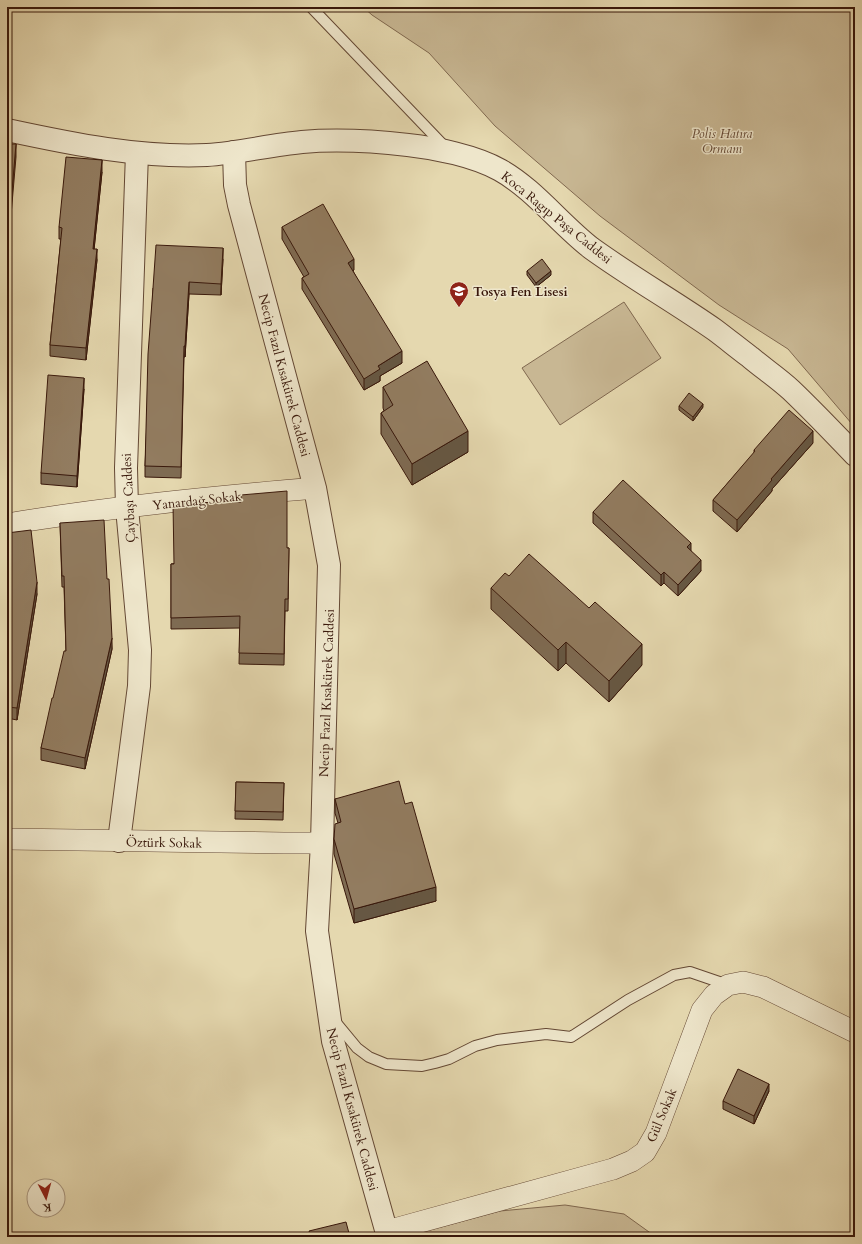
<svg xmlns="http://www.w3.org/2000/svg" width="862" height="1244" viewBox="0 0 862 1244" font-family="Cardo,serif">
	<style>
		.green { fill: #c8b793; stroke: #80684f }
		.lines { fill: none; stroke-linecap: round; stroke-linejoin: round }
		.service-casing { stroke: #644834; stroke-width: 12 }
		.minor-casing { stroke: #644834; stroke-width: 22 }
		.tertiary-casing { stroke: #644834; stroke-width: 24 }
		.service { stroke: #eee6cb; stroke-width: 10 }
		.minor { stroke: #eee6cb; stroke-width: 21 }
		.tertiary { stroke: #eee6cb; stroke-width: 22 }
		.wall { fill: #7e6b53; stroke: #39180b }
		.shaded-wall { fill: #665743; stroke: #39180b }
		.building { fill: #927c60; stroke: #39180b }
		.labels { text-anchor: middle; stroke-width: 3; stroke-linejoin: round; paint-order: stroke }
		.park-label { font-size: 13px; font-style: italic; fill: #644834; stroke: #eee6cb }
		.street-label { font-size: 13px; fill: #39180b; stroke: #eee6cb }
		.poi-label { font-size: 13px; font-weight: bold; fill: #39180b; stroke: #eee6cb; text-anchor: start }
	</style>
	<rect width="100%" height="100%" fill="#e5d8af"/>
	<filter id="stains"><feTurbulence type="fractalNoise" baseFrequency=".005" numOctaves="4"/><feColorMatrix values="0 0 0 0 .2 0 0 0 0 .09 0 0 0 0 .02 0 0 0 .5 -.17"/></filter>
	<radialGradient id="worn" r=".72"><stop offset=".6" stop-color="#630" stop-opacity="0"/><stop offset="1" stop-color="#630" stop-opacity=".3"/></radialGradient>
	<g class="green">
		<polygon points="363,7 855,7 855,425 852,424 788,349 719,305 600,216 495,126 429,53 372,15"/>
		<polygon points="624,302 661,358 560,425 522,368"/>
		<polygon points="565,1205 624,1214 656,1237 405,1237 500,1211"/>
	</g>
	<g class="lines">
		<g class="service-casing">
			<g id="service">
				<polyline points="311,7 445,147"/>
				<polyline points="333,1019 357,1048 369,1057 386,1064 422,1066 435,1063 449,1059 475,1046 497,1040 546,1034 571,1037 628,1000 674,975 690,972 728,985"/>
			</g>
		</g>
		<g class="minor-casing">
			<g id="minor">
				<path d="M7 524C109 507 212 497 315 488"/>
				<polyline points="7,839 284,843 322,843"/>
				<polyline points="387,1231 613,1169 632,1161 645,1152 656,1133 702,1010 714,995 728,985 743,982 763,987 855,1032"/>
			</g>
		</g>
		<g class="tertiary-casing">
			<g id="tertiary">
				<path d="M7 130C72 144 140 158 207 155 239 153 270 145 302 142 337 139 373 141 408 145 436 148 475 156 500 170 534 189 560 224 591 248 631 277 675 302 715 330 727 339 738 348 750 357 763 368 778 378 791 390 813 411 834 433 855 455"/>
				<polyline points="234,152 235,185 239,205 315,488 329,565 322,843 317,931 333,1041 388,1237"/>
				<polyline points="119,841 139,686 140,650 127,508 126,468 137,153"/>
			</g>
		</g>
		<use href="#service" class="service"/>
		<use href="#minor" class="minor"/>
		<use href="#tertiary" class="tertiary"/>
	</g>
	<g class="wall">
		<polygon points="102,172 94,249 97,260 86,360 50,356 50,345 61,239 59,239 59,227"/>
		<polygon points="282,227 354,270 353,271 402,363 380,376 380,381 364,390 302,289 302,278 304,277 282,239"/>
		<polygon points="223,259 221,295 189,294 185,357 184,357 181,478 145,477 145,466 153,288"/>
		<polygon points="527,271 551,275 536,287 527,275"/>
		<polygon points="383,387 468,452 412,485 381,434 381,413 384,411 383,408"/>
		<polygon points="84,389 77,487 41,484 41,473"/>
		<polygon points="679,406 703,407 693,421 679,410"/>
		<polygon points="813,443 772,489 772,491 737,532 713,511 713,500 754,453 754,450"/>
		<polygon points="593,512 691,551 701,571 678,596 664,583 661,586 593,523"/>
		<polygon points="60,523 107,579 112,649 85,769 41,760 41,748 66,651 64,587 62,587"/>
		<polygon points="7,533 37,594 17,720 7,718"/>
		<polygon points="287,548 289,548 288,611 285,611 284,665 239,664 240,628 171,629 171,564"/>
		<polygon points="509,576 642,665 609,702 566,663 558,671 491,609 491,588"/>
		<polygon points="236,782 284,783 283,820 235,819"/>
		<polygon points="335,799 405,804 436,901 354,923 334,854 334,839 338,823 335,813"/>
		<polygon points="769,1091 754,1124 723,1109 723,1101"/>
	</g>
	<g class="shaded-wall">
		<polygon points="16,144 16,157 7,262 7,249"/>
		<polygon points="102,160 102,172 93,260 93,249"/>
		<polygon points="223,248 223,259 221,295 221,284"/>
		<polygon points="97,249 97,260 86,360 86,348"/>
		<polygon points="354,259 354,270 348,274 348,263"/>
		<polygon points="9,263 9,276 7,313 7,300"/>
		<polygon points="551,271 551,275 536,287 536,283"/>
		<polygon points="189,282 189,294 185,357 185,346"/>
		<polygon points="402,351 402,363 380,376 380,381 364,390 364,379 378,366"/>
		<polygon points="84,378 84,389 77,487 77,476"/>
		<polygon points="703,404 703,407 693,421 693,417"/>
		<polygon points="468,431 468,452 412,485 412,464"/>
		<polygon points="813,431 813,443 772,489 772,491 737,532 737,520 771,479"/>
		<polygon points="691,543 691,554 687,547"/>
		<polygon points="701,560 701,571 678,596 678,585"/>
		<polygon points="664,572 664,583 661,586 661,575"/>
		<polygon points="37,582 37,594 17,720 17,708"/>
		<polygon points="112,638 112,649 85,769 85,758"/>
		<polygon points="566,642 566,663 558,671 558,650"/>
		<polygon points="642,644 642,665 609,702 609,681"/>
		<polygon points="436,887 436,901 354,923 354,909"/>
		<polygon points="769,1084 769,1091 754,1124 754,1116"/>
	</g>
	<g class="building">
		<polygon points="7,144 16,144 7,249"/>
		<polygon points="66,157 102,160 93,249 97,249 86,348 50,345 62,228 59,227"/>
		<polygon points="323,204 354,259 348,263 402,351 378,366 380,369 364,379 302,278 309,274 282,227"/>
		<polygon points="156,245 223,248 221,284 189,282 185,346 184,346 181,467 145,466 148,354 153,288"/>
		<polygon points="542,259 551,271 536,283 527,271"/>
		<polygon points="7,263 9,263 7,300"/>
		<polygon points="427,361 468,431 412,464 381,413 393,405 383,387"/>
		<polygon points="48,375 84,378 77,476 41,473"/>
		<polygon points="689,393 703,404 693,417 679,406"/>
		<polygon points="789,410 813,431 771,479 772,480 737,520 713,500 755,451 754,450"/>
		<polygon points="623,480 691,543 687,547 701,560 678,585 664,572 661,575 593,512"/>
		<polygon points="287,491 287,548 289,548 288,599 285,599 284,654 239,653 240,616 171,618 171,564 174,564 173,503 241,502 241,495"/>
		<polygon points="104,520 107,579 109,579 112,638 85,758 41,748 52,698 53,698 64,651 66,651 64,576 62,576 60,523"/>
		<polygon points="31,530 37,582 17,708 7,707 7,533"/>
		<polygon points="529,554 589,608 595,602 642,644 609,681 566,642 558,650 491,588 505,573 509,576"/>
		<polygon points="399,781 405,804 412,802 436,887 354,909 334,839 335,824 341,822 335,799"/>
		<polygon points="236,782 284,783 283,812 235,811"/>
		<polygon points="738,1069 769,1084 754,1116 723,1101"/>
		<polygon points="346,1222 350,1237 311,1237 309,1231"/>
	</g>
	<defs>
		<g id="school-pin" transform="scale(1)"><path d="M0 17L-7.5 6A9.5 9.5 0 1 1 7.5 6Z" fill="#8f2418" stroke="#eee6cb"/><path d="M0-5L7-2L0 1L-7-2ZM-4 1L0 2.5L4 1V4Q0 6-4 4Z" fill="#fff"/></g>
	</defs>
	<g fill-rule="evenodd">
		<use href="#school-pin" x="459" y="291"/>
	</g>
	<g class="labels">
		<g class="park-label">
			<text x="722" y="138">Polis Hatıra<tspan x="722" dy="15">Ormanı</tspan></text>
		</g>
		<g class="street-label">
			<text transform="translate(557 217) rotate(39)" y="5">Koca Ragıp Paşa Caddesi</text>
			<text transform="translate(285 375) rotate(75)" y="5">Necip Fazıl Kısakürek Caddesi</text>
			<text transform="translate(128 498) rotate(-93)" y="5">Çaybaşı Caddesi</text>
			<text transform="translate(197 500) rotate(-6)" y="5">Yanardağ Sokak</text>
			<text transform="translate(326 693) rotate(-88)" y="5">Necip Fazıl Kısakürek Caddesi</text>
			<text transform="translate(164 842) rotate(1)" y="5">Öztürk Sokak</text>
			<text transform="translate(353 1109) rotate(75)" y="5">Necip Fazıl Kısakürek Caddesi</text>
			<text transform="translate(661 1115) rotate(-67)" y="5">Gül Sokak</text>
		</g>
		<g class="poi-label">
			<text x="473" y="296">Tosya Fen Lisesi</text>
		</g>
	</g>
	<rect width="862" height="1244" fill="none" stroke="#e5d8af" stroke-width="24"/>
	<rect x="8" y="8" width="846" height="1228" fill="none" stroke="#39180b" stroke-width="2"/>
	<rect x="12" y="12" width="838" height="1220" fill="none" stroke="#39180b"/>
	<g transform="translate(46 1198) rotate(174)"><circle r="19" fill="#eee6cb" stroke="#a6947e"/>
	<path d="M0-3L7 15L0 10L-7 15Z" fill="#8f2418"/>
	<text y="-6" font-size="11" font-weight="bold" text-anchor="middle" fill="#39180b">K</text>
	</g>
	<rect width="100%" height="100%" filter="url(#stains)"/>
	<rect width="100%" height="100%" fill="url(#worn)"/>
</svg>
